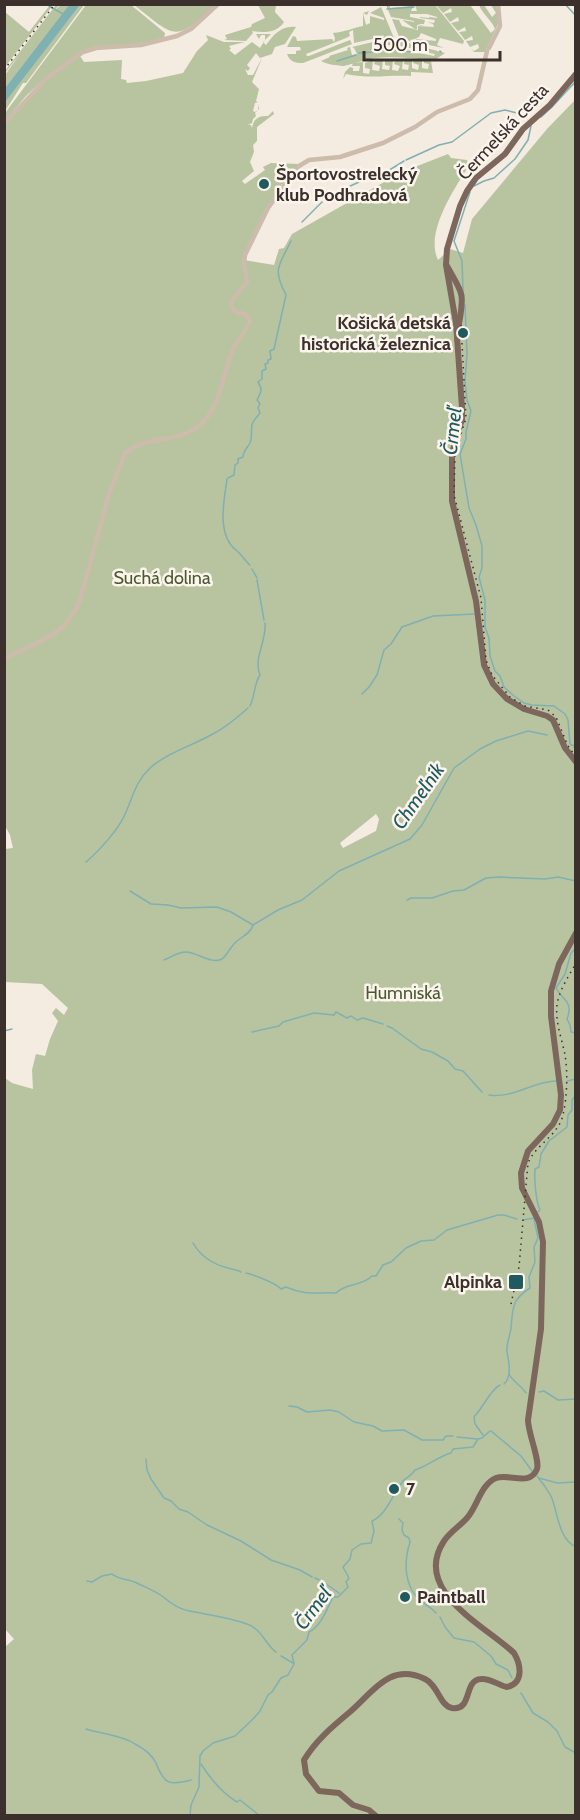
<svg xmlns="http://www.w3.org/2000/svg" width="580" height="1820" viewBox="0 0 580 1820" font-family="Cabin,sans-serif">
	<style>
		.green { fill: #b8c4a0; fill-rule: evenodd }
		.water { fill: #7fb0b2 }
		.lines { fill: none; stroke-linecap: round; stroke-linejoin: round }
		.stream { stroke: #7fb0b2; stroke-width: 1.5 }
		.minor { stroke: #cdbbac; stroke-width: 4.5 }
		.major { stroke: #7d675c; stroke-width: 6 }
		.rail { stroke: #3b302b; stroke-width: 1.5; stroke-dasharray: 1.5 4.5; stroke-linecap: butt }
		.poi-dot { fill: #1f5a5e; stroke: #fbf5ee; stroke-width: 2 }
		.labels { text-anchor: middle; stroke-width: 5; stroke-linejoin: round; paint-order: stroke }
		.street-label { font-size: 18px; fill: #3b302b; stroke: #fbf5ee }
		.poi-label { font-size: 18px; font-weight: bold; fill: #3b302b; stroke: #fbf5ee; text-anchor: start }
		.park-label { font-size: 18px; fill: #4a5a2e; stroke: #fbf5ee }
		.water-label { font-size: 20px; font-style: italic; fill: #1f5a5e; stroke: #fbf5ee }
	</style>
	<rect width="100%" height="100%" fill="#f4ebe1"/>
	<g class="green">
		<polygon points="50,5 53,5 5,67 5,12 29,32"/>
		<polygon points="56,5 59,5 55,10 61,5 70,5 5,88 5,75 20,54 5,73 5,71"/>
		<polygon points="80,5 84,5 26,83 23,83 5,111 4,102"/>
		<path d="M86 5H131L165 33 164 38 158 40 78 53 84 62 122 60 121 79 126 80 127 83 146 81 183 73 197 51 208 40 206 35 224 42H245L229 46 231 49 229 50 235 55 252 42 260 48 265 40V35H261L259 39 256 34H271L263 42 266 45C274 34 282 25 296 27L285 44 275 47 272 54 260 58 256 53 247 65 250 68 248 71 245 69 248 75H253L262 58 252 82 259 89 256 101 258 102 255 103 253 111 255 112 258 110V104L259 109 255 113 256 116 253 119 252 123 248 125H251L252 128C254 118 258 116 268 116L275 109 273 111 274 114 257 127V141L253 145 254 152 250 162 254 171 242 181 245 184 265 170 263 167 271 163 300 164 290 175H287L283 185 281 184 282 186 268 207 244 260 274 265 279 249 284 248 292 234 402 172 448 154 451 158 467 160 468 167C453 191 425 233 438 260L450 249 463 253 472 219 547 129 575 100V1815H5V1647L14 1639 4 1628 5 1078 12 1083 33 1089 32 1070 36 1054 45 1056 50 1039 58 1021 52 1013 56 1008 64 1015 68 1008 42 984 5 982V849L13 848 10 835 4 824V124L48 75 26 96 5 121V113ZM376 814 379 819 376 831 343 848 340 843Z"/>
		<path d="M134 5H216C175 43 176 38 134 5Z"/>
		<path d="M258 5H276L275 12 284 22C277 33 264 33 252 31L253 33 246 41 224 40 227 39 225 35 251 27 252 24 265 18Z"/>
		<polygon points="386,5 392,5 390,5 390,8 413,6 410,5 414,5 411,11 417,11 415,5 435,5 464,41 463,44 440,38 437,45 444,48 414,42 416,39 436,41 436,39 421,33 419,37 410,41 400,39 392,19 399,20 402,26 418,30 418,26 434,27 433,24 427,22 434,23 435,20 420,18 420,17 429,18 429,17 437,18 437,17 427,14 410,14 410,17 425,20 424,24 417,24 425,26 417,25 417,29 415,29 402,20 414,22 414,21 391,17"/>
		<path d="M436 5H470L491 33 495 29C491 19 483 15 479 5L475 6 474 5H484L492 17 496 13 491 5H497L499 22 485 52H474L471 48 474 51 479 48 478 44 470 47 466 41 473 40 472 36 465 40 459 32 466 31 465 27 458 31 451 23 459 21 458 17 450 22 444 14 452 12 451 8 443 13Z"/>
		<path d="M381 7 394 38H377L354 43 353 30 349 32 350 36 346 38 306 54 307 56H309L350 40 352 44 303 63C295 63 290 62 287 54H296V51L301 50 300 47H287L293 36 296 37 297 41 332 39 334 42 335 38 333 33C345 32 353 28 363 26V13L369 11 367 15 363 13 366 25 370 23V16L384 20V18L370 13Z"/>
		<path d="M384 40 397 41 394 42V47H399L400 43 398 41 418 45 415 49 400 46 399 49 434 56 435 54 420 51 419 46 445 53 435 60C415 59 395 56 374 58 368 59 346 66 343 66 336 65 328 65 321 61L330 57 329 56 348 50 347 48 350 47 352 55 357 54 354 48 352 47 373 42 372 46 393 48V46L376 42Z"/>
		<path d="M376 59H383L382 69 389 70 390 66 385 65V60L393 59 392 70 398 71 400 66 394 64 396 59 403 60 402 69 408 70 409 65 404 64 405 59H412V68L418 70 419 65 413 63 415 59H422V68L428 69 429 64 424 63V61H431L433 73 411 72V76C387 75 370 79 346 74L343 79 345 72 350 67 353 68V71H359L360 66H352L353 63 363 62V73L369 74 370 69 365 68V63L373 60 372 70 379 71 380 66 374 64Z"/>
	</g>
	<polygon class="water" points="70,4 80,5 5,102 5,88"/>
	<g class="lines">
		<g class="stream">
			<polyline points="47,4 47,5"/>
			<polyline points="565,4 576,16"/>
			<polyline points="49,6 63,14"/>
			<polyline points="387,9 414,7"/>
			<polyline points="394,50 413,52"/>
			<polyline points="440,51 441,52"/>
			<polyline points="359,53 373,52"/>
			<polyline points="337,61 356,55"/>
			<polyline points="541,117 551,108 576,81"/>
			<polyline points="406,160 439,145 452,142 491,113 505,110 517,113"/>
			<polyline points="361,181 383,174 404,161"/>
			<polyline points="474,186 484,181 494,178 515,159 528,140 531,126"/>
			<polyline points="325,200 335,193 359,182"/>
			<polyline points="302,222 322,202"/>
			<polyline points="463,291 462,261 454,241 470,192"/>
			<polyline points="465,305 467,354 465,381 467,400 471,411 466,432 466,439 460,454 469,508 476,525 482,546 482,568 479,577 485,600 485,627 489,638 490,656 495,671 500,676 504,687 514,696 524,703 532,705 554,706 565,714 568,720 570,744 576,747"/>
			<path d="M228 478 234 475 235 465 238 463V459L243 457C243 450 250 446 251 440 253 424 248 427 260 413L258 408 260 404 257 400C261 392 263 390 258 382L262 379V371L266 369 265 364 268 363V360L271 359 270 351 274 349 286 295C272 268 279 266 291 241"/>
			<path d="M227 479C224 502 216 535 237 551 242 555 245 561 250 565"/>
			<polyline points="252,569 257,578"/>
			<polyline points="257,580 264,620"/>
			<polyline points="362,694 369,687 377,675 384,650 391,644 402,627 433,616 474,614"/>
			<path d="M250 706C255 696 254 683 260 675 253 658 267 641 265 623"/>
			<path d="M86 862C99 851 120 828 126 812 133 796 136 781 150 768 167 753 191 746 211 735 225 728 237 718 248 708"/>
			<polyline points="130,891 151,904 168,905 181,908 217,907 231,912 253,925"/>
			<polyline points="407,900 411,898 432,898 453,891 464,890 486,878 499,877 545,879 558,877 576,881"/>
			<path d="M576 948 571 953 565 974 556 988C562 1000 574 1001 567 1019L570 1025 571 1032 576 1033"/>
			<path d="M164 960C171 957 178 952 186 952 197 952 212 965 222 959 227 955 231 946 237 941 243 936 251 933 253 925L278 910 302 900 339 871 410 839 422 825 454 768 480 749 496 741 528 731 547 735"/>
			<polyline points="387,1026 392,1028 421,1049 432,1052 448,1061 455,1069 463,1071 482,1092"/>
			<polyline points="4,1031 12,1029"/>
			<polyline points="252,1032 279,1026 283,1022 314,1013 334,1015 336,1012 347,1018 351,1016 357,1020 363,1018 383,1024"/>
			<polyline points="567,1081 576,1079"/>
			<path d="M489 1095C512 1099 534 1081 556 1081"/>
			<path d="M538 1212 540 1210C536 1202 534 1179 535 1169L539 1167 541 1154 549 1141 567 1127 568 1115 572 1110V1100L576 1095"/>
			<polyline points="523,1220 534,1218"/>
			<path d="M193 1243C201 1257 212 1264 228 1268 233 1270 236 1269 241 1272"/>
			<path d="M246 1273C254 1275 276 1283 281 1289L286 1287C306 1296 317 1292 336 1293 346 1283 363 1286 372 1276H376L383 1265 391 1262 406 1248 421 1241 434 1240 447 1230 498 1215H504L517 1219"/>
			<path d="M509 1374C513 1382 521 1385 526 1393"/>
			<path d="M504 1384C512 1377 509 1362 507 1352 506 1344 510 1336 511 1328 513 1309 511 1300 530 1288L529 1277 535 1262 534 1247 538 1238 534 1219"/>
			<polyline points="539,1392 544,1391 558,1400 576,1399"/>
			<polyline points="289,1406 297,1407 307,1412 330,1410 339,1412 354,1422 373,1426 382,1431 404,1430 422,1440 443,1440 446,1436 453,1436"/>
			<polyline points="491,1431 521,1456 532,1471"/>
			<path d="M483 1435 475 1424 474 1417C483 1408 490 1390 500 1385"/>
			<polyline points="457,1437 477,1439"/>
			<polyline points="146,1459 147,1470 151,1479 164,1498 171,1501 179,1509 188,1512 207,1525 241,1541 271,1560 300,1570 312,1577"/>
			<path d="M537 1476C542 1482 547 1489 551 1496 558 1512 558 1539 576 1547"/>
			<polyline points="539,1478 557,1483 576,1482"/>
			<path d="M399 1519 403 1523 402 1530 404 1535 409 1538 410 1542C404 1561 403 1586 421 1601 426 1605 432 1608 436 1613"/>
			<polyline points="315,1578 319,1580"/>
			<path d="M87 1581 92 1582 102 1576 112 1574C119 1580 129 1579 137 1583 145 1587 155 1591 162 1596 169 1602 179 1610 190 1611 209 1615 229 1617 247 1624 262 1629 265 1644 276 1652"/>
			<polyline points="323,1582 339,1593"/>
			<polyline points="440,1617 445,1627 454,1638 474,1642 491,1656 496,1664 508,1670 512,1678"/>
			<polyline points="281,1656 293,1663"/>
			<polyline points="521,1693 533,1713 548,1722 557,1731 565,1747 576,1753"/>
			<path d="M86 1729C101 1734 122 1735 135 1744 143 1748 152 1755 156 1763 164 1784 169 1786 191 1780"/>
			<path d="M201 1764C210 1778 222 1793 237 1802L240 1800 260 1816"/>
			<path d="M190 1816 191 1805 199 1787 200 1756 203 1751 213 1743 235 1736 253 1719 260 1711 268 1695 272 1692 281 1678 288 1675 294 1664 292 1655 307 1640 309 1632C321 1626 327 1609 333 1597H338L348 1587 346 1582 349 1578 343 1567 350 1559 352 1550 361 1544 371 1543 374 1531 372 1521C388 1514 394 1490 404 1480 409 1476 412 1475 415 1470 428 1466 437 1457 451 1453L453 1449 473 1447 478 1439 482 1438 490 1431"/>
		</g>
		<g class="minor">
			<polyline points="489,48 500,26 498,4"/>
			<polyline points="4,124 47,78 83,52 96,48 141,45 177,36 191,29 218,4"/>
			<path d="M4 659C37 641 65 638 80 600L109 494 125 453C143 438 167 441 187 433 219 420 221 381 231 354 235 342 245 333 250 321L247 315 234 311 231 306 232 300 247 282 244 263 245 255 268 208 299 166 309 160 340 157 383 143 415 127 437 112 470 99 478 90 487 51"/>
		</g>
		<g class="major">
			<polyline points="576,74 550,105 523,129 505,154 476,178 467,191 460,206 447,249 446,265 456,323 462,408 462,419 452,453 452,501 476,601 484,665 493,684 507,699 524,709 547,716 553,720 565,748 576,762"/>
			<path d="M447 266C462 293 465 291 459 324"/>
			<path d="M376 1816 369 1810 353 1805 339 1793 319 1791 306 1774 304 1760C316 1740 333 1726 351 1711 373 1692 390 1662 425 1679 438 1685 440 1706 452 1708 473 1711 463 1680 481 1679 490 1678 498 1685 507 1687 524 1683 521 1665 514 1653 486 1626 411 1591 444 1541 450 1532 460 1526 467 1518 477 1507 481 1484 496 1478 509 1473 530 1487 537 1469 540 1460 528 1433 528 1420L541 1329 543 1242 539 1222 522 1188 521 1173 528 1151 553 1124 560 1110 561 1095 551 1016V991L559 964 576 933"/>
		</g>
		<g class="rail">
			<polyline points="4,70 55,4"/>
			<polyline points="461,325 466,418 455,453 454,495 481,598 486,660 492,675 510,697 525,706 548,710 556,717 568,746 576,757"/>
			<path d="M511 1304 519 1267 528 1163C536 1144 558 1136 563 1115 567 1097 568 1073 565 1055 562 1039 555 1022 557 1005 559 990 569 976 576 963"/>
		</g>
	</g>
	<g class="poi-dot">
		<circle cx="264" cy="184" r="6"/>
		<circle cx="463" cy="333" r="6"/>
		<rect x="508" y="1274" width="16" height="16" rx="3"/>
		<circle cx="394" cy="1489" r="6"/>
		<circle cx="405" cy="1597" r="6"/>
	</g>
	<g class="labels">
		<g class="street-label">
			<text transform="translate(503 132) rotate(-47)" y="6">Čermeľská cesta</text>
		</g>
		<g class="poi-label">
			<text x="276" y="180">Športovostrelecký<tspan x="276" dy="21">klub Podhradová</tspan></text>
			<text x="451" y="329" text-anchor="end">Košická detská<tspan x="451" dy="21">historická železnica</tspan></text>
			<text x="502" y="1288" text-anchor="end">Alpinka</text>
			<text x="406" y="1495">7</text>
			<text x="417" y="1603">Paintball</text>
		</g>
		<g class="park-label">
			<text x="162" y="584">Suchá dolina</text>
			<text x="403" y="999">Humniská</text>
		</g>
		<g class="water-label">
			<text transform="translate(452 431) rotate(-84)" y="7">Črmeľ</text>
			<text transform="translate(418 796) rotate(-55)" y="7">Chmeľník</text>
			<text transform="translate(313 1608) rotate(-53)" y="7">Črmeľ</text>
		</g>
	</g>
	<rect width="580" height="1820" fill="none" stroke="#3b302b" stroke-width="12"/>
	<path d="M364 51v9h136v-9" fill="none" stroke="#3b302b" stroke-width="3"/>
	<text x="373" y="51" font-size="18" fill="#3b302b" stroke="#fbf5ee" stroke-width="4.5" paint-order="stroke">500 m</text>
</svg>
